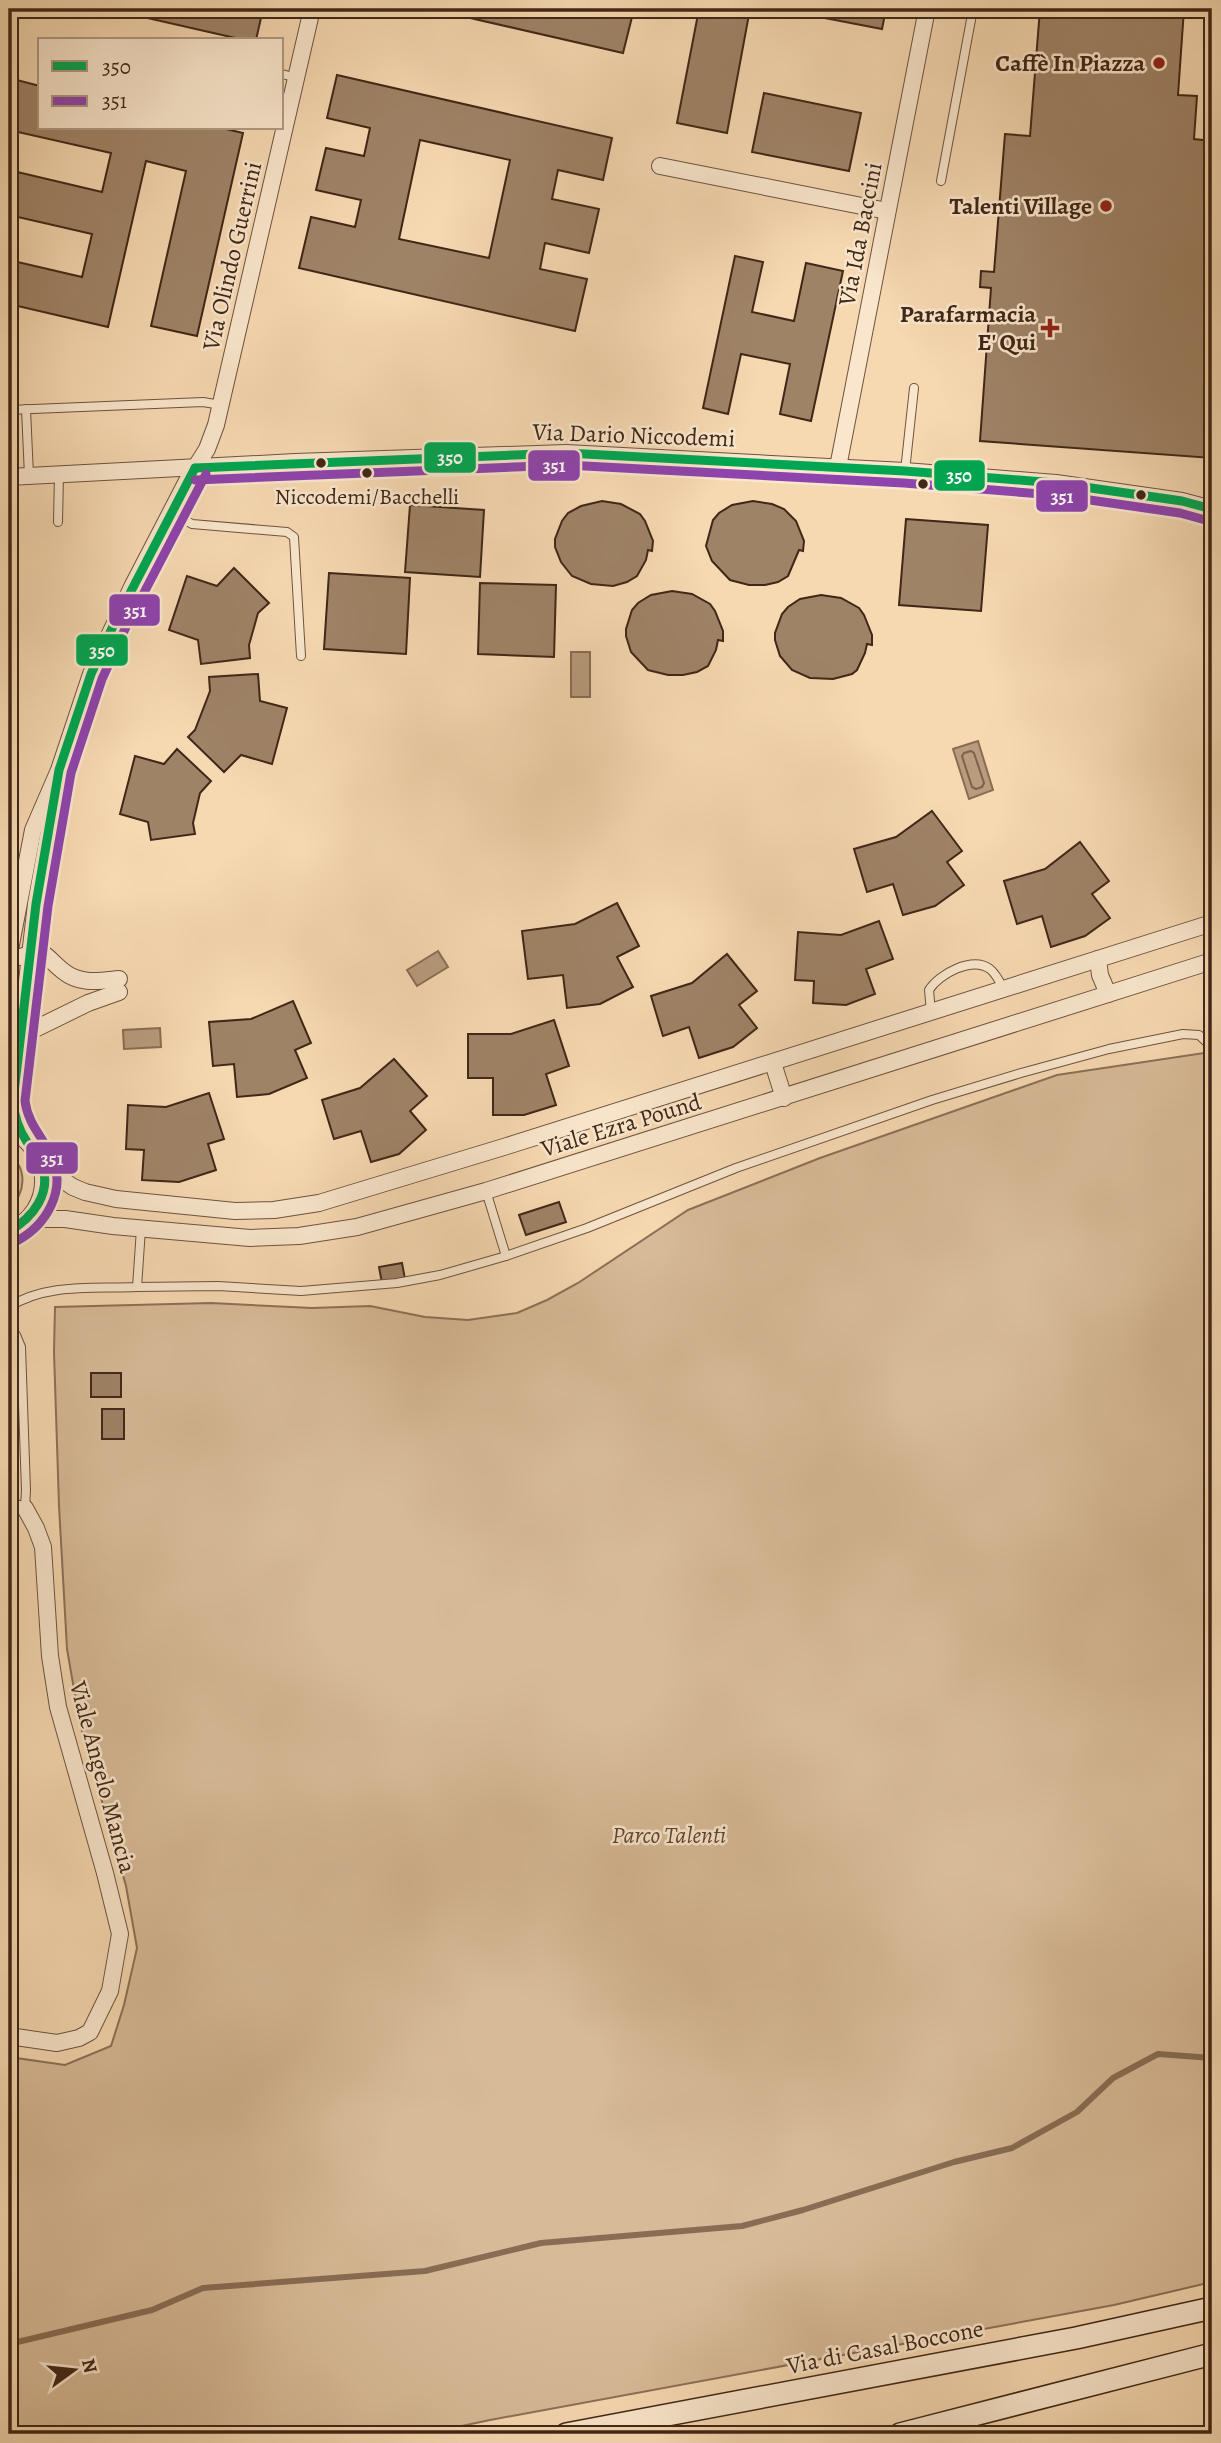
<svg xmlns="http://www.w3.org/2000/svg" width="1221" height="2443" viewBox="0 0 1221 2443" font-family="Alegreya,serif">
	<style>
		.green { fill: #d7ba97; stroke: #8c7057; stroke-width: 2 }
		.water { fill: #b89c7d; stroke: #886d54; stroke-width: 2 }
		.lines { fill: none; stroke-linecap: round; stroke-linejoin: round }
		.shore { stroke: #7c624a; stroke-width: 2 }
		.stream { stroke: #886d54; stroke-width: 6 }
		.building { fill: #9f8367; stroke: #402717; stroke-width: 2; fill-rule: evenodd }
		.lane-casing { stroke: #6e533e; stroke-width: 10 }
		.street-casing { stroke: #6e533e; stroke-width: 18 }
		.secondary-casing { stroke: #402717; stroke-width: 24 }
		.lane { stroke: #f9e6cc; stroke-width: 8 }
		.street { stroke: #f9e6cc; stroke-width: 16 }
		.secondary { stroke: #f9e6cc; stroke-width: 21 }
		.bus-1-casing { stroke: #f9e6cc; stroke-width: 14 }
		.bus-2-casing { stroke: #f9e6cc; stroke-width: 14 }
		.bus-1 { stroke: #00a651; stroke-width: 9 }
		.bus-2 { stroke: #8e44ad; stroke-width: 9 }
		.poi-dot { fill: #8f2418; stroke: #f9e6cc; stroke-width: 2.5 }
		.bus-dot { fill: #402717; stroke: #f9e6cc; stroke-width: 2.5 }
		.labels { text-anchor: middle; stroke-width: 5; stroke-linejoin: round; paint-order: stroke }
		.bus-label { font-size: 22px; fill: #402717; stroke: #f9e6cc }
		.poi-label { font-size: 24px; font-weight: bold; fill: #402717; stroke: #f9e6cc; text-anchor: end }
		.street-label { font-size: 24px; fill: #402717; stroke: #f9e6cc }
		.park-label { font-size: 24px; font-style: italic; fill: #5e4431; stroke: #f9e6cc }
		.line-badge { stroke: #f9e6cc; stroke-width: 2.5 }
		.badge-label { font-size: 19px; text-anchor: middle; font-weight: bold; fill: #fff }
	</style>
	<rect width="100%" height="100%" fill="#f6d8b1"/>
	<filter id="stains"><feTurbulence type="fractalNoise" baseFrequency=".00286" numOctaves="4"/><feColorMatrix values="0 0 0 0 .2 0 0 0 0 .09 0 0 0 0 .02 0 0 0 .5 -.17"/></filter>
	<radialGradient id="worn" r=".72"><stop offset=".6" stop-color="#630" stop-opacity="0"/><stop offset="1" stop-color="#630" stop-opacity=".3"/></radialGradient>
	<g class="green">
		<polygon points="1204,1053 1212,1060 1212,2282 1114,2305 490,2420 424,2434 9,2434 9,2057 65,2065 111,2046 124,2005 137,1948 126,1886 80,1724 67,1649 59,1506 54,1352 55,1307 211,1303 312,1308 370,1306 425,1317 468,1320 517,1313 547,1300 578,1283 688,1210 820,1158 1057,1075"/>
		<path d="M9 1154C28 1169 26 1193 9 1208Z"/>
	</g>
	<g class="water">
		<rect x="571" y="652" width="19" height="45"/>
		<polygon points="978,741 993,790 969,799 953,749"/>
		<polygon points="438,951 448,967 417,986 407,970"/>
		<polygon points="160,1028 161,1047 124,1049 123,1030"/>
	</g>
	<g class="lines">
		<polygon class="shore" points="971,751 974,753 984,783 982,787 976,789 972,787 962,756 964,753"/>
		<polyline class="stream" points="9,2344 152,2310 203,2288 425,2271 541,2243 742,2226 803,2210 954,2162 1012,2148 1077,2112 1113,2078 1158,2054 1212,2058"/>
	</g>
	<g class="building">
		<polygon points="108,9 263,9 256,40 244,40"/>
		<polygon points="431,9 634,9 623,53"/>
		<polygon points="699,9 750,9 727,133 677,123"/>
		<polygon points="810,9 886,9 882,29 809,15"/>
		<polygon points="1040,9 1184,9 1178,95 1197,96 1194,139 1212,141 1212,458 980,441 991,288 980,287 981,271 994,272 1005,134 1030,136"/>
		<path d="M337 75 612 138 603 180 558 170 552 199 599 209 589 253 545 243 540 269 587 279 575 331 299 268 311 217 355 227 361 200 316 190 326 148 364 156 370 128 327 118ZM420 140 510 160 489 258 399 239Z"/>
		<polygon points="9,78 40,86 40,128 222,128 243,133 197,336 151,326 186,171 146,161 108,327 9,304 9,260 82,277 92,234 9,215 9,170 102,192 111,153 9,130"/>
		<polygon points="764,93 861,113 849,171 752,152"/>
		<polygon points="735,256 763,262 752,312 794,321 806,263 843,271 811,421 780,414 790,364 741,354 728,414 703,408"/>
		<polygon points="602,501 621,504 640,514 645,521 653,541 652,551 648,550 646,560 637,576 627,582 613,586 591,584 572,576 561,562 555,547 555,539 562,521 568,513 581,506"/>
		<polygon points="753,501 772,504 784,509 796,521 804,541 803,551 799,550 788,576 778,582 765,585 749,585 730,580 712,561 706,546 713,520 719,513 732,505"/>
		<polygon points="410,505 484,510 480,577 405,572"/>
		<polygon points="906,519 988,525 981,611 899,605"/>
		<polygon points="234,568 269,603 258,613 249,645 250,658 201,664 198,640 169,630 187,576 217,586"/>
		<polygon points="329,573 410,578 406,654 324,649"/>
		<polygon points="480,583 556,585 554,657 478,654"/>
		<polygon points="672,591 692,594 710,604 715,611 723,631 723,641 718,640 716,650 708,666 697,672 683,675 668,675 648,670 631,652 626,636 626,629 632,610 638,603 651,595"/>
		<polygon points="821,595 841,598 859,608 864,615 872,635 872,645 867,644 865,653 857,670 852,674 833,679 810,678 792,670 780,656 775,640 775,633 782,614 788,607 800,599"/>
		<polygon points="258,674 260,701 287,708 272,764 241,755 224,772 188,737 195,730 210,691 209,677"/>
		<polygon points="177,749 211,781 200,793 193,823 195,834 151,840 148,822 120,814 135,756 164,764"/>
		<polygon points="932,811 962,851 947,862 964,885 935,906 903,915 893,884 867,892 854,849 896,837"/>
		<polygon points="1080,842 1109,881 1092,894 1110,918 1085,936 1051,947 1042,916 1017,924 1004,881 1045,869"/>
		<polygon points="617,903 639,946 617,957 633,987 600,1004 567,1008 563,975 528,979 522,931 575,924"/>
		<polygon points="879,921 893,959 866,969 875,994 846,1005 813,1003 814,981 795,980 798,932 841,935"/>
		<polygon points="727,954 757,991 739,1005 757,1028 733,1047 699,1058 689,1027 663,1036 651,996 692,983"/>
		<polygon points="293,1001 311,1043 295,1050 307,1078 269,1094 237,1097 234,1064 213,1066 209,1022 251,1019"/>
		<polygon points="554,1020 569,1066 546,1074 556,1105 524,1115 493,1115 493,1078 468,1078 468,1034 511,1034"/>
		<polygon points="394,1059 427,1096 410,1111 426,1130 399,1154 371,1162 361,1131 334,1139 322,1100 360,1088"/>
		<polygon points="209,1093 224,1139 208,1144 216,1170 179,1182 142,1180 144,1150 126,1149 128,1105 166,1107"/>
		<polygon points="559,1202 566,1222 526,1235 519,1215"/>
		<polygon points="402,1263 405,1279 382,1283 379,1267"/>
		<rect x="91" y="1373" width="30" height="24"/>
		<rect x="102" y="1409" width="22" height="30"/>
	</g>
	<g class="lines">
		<g class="lane-casing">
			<g id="lane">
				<polyline points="282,74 297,78"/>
				<polyline points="941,181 973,9"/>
				<polyline points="26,409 29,476"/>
				<polyline points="9,410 203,402 221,405"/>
				<polyline points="905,471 914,388"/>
				<polyline points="171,512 192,524 287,532 294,537 301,656"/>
				<polyline points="58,522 59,474"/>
				<path d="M931 1012 929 990C939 974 972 956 990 969 996 974 1000 982 1003 988"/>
				<polyline points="486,1191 506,1256"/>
				<polyline points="137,1287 218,1286 301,1291 397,1283 440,1275 506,1256 587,1228 736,1168 932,1100 1021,1073 1109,1049 1183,1034 1199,1035 1212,1047"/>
				<path d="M9 1307C46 1283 93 1289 137 1287L141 1229"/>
				<polyline points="9,1326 16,1335 21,1347 26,1490 25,1508 9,1500"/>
			</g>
		</g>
		<g class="street-casing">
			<g id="street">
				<polyline points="660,166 887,211"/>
				<polyline points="838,467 927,9"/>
				<polyline points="9,477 295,462 566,453 905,471 1056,483 1182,501 1212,509"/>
				<polyline points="9,955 33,830 59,770 91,674 132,587 187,481 207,449 216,425 312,9"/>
				<path d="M21 957 37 951 41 952C49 957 55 965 63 971 80 985 99 981 119 979"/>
				<polyline points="1098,959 1100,975 1108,994"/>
				<polyline points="9,1016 26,1027 35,1029 88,1003 119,992"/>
				<polyline points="773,1063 784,1098"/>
				<path d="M9 1130C54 1149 55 1212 9 1231"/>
				<polyline points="27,1141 15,1117 13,1101 36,904 55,797"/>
				<polyline points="43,1167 73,1187 85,1192 116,1199 235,1211 274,1210 319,1203 507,1146 1212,923"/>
				<polyline points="28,1219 65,1219 113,1226 250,1238 299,1236 357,1227 486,1191 1212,961"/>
				<polyline points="9,2036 57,2043 79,2038 90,2032 110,1991 120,1934 105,1873 58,1707 50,1656 43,1547 36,1528 25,1508"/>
			</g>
		</g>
		<g class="secondary-casing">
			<g id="secondary">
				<polyline points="566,2434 1076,2338 1212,2308"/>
				<polyline points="900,2434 1212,2354"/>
			</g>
		</g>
		<use href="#lane" class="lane"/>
		<use href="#street" class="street"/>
		<use href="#secondary" class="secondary"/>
		<g class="bus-1-casing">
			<g id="bus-1">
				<polyline points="195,468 566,453 905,471 1056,483 1182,501 1212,509"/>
				<path d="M9 1231C33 1218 52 1193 42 1164 39 1156 32 1149 27 1142 19 1130 14 1115 13 1101L36 904 59 770 91 674 114 624 195 468"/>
			</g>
		</g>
		<g class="bus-2-casing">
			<g id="bus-2">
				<polyline points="195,480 566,465 904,483 1055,495 1180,513 1209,521"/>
				<path d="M15 1242C46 1226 68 1190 51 1155 42 1136 28 1124 25 1101L48 906 71 773 102 679 125 629 206 474"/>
			</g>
		</g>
		<use href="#bus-1" class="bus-1"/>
		<use href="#bus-2" class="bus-2"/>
	</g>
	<g class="poi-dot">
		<circle cx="1159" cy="63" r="7"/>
		<circle cx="1106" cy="206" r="7"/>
		<path d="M1046.5 317.5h7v7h7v7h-7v7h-7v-7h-7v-7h7z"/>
	</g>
	<g class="bus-dot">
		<circle cx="321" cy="463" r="6"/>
		<circle cx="367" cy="473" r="6"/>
		<circle cx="923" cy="484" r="6"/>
		<circle cx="1141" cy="495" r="6"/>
	</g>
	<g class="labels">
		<g class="bus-label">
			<text x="367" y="504">Niccodemi/Bacchelli</text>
		</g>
		<g class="poi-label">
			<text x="1145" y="71">Caffè In Piazza</text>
			<text x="1092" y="214">Talenti Village</text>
			<text x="1036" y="322">Parafarmacia<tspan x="1036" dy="28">E' Qui</tspan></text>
		</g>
		<g class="street-label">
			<text transform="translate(860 234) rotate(-79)" y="8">Via Ida Baccini</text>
			<text transform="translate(232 256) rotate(-77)" y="8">Via Olindo Guerrini</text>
			<text transform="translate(634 435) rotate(2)" y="8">Via Dario Niccodemi</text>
			<text transform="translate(621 1125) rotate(-17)" y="8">Viale Ezra Pound</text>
			<text transform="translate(103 1777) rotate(75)" y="8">Viale Angelo Mancia</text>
			<text transform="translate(885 2347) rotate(-11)" y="8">Via di Casal Boccone</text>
		</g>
		<g class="park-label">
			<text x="669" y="1843">Parco Talenti</text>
		</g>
	</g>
	<g class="line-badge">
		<rect x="423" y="441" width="54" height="33" rx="7" fill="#00a651"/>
		<rect x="527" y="449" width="54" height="33" rx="7" fill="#8e44ad"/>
		<rect x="933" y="459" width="53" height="33" rx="7" fill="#00a651"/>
		<rect x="1035" y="479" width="54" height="34" rx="7" fill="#8e44ad"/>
		<rect x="108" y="593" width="53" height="34" rx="7" fill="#8e44ad"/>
		<rect x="75" y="633" width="54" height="34" rx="7" fill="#00a651"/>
		<rect x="25" y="1141" width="54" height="34" rx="7" fill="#8e44ad"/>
	</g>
	<g class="badge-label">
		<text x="450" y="464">350</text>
		<text x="554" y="472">351</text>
		<text x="959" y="482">350</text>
		<text x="1062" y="503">351</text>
		<text x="135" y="617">351</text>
		<text x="102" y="657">350</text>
		<text x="52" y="1165">351</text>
	</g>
	<rect width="1221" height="2443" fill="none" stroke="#f6d8b1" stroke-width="35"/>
	<rect x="10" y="10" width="1200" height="2422" fill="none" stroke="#402717" stroke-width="3.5"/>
	<rect x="18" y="18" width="1186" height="2408" fill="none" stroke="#402717" stroke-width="2"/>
	<rect x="38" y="38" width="245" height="91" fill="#f9e6cc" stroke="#af9a84" stroke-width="2"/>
	<rect x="52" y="61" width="35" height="10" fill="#00a651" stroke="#af9a84" stroke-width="2"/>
	<text x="102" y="74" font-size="21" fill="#402717">350</text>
	<rect x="52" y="96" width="35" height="10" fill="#8e44ad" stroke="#af9a84" stroke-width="2"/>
	<text x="102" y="108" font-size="21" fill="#402717">351</text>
	<g transform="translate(74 2370) rotate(75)" stroke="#f9e6cc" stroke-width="5" paint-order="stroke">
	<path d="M0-5L12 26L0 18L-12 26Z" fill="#402717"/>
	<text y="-10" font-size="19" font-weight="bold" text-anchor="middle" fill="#402717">N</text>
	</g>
	<rect width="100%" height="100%" filter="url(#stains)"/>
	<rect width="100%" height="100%" fill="url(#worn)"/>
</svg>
